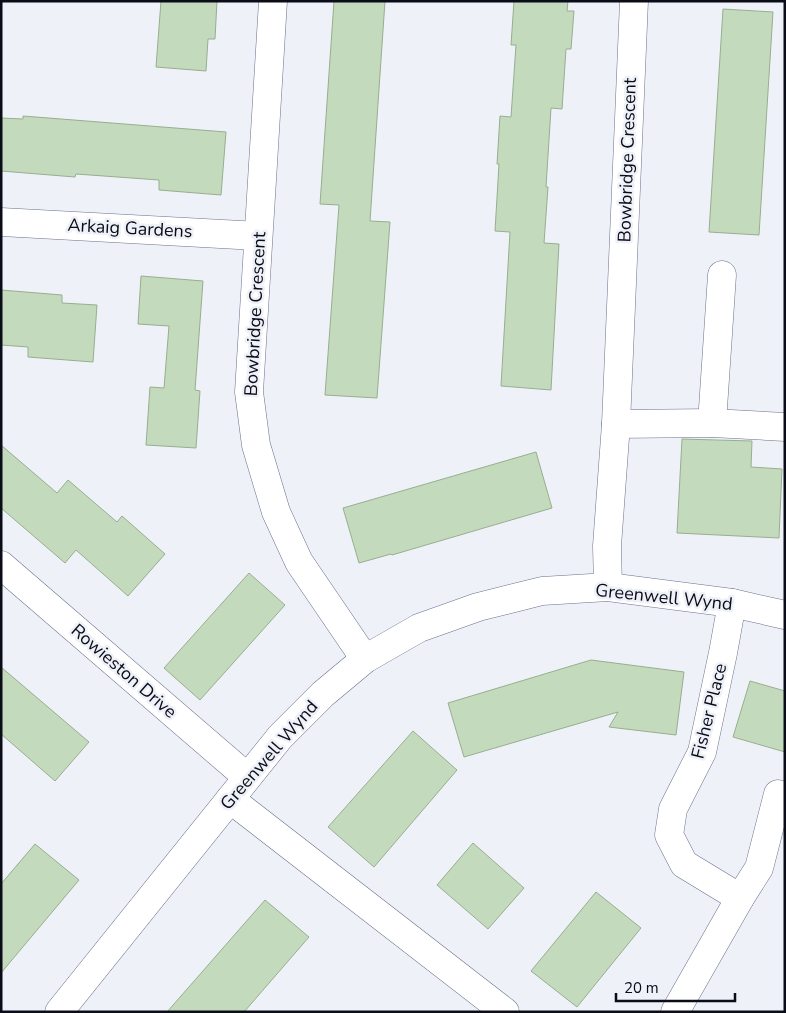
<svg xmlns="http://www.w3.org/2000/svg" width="786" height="1013" viewBox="0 0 786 1013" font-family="'Nunito Sans',sans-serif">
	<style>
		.building { fill: #c3dbbc; stroke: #97ae90 }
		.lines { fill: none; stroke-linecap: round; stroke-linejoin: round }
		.minor-casing { stroke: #69718f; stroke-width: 29 }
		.minor { stroke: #fff; stroke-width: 28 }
		.labels { text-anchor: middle; stroke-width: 5; stroke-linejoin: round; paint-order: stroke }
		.street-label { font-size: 18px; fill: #0a0c18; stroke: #eff1f8 }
	</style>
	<rect width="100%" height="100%" fill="#eff1f8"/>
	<g class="building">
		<polygon points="161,1 217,1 215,39 208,39 206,71 156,67"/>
		<polygon points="334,1 385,1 370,221 390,222 377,398 325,395 339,205 320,204"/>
		<polygon points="514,1 568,1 567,11 574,11 571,49 566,49 562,109 551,108 546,187 548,187 544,243 559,244 551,390 501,386 510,232 495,231 499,164 497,164 500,116 511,117 516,45 511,45"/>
		<polygon points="723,9 773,12 759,235 709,232"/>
		<polygon points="23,116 226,132 221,195 159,190 159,180 76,174 75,177 1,171 1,118 23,119"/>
		<polygon points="141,276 203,281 195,390 200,391 196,448 146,445 150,387 164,388 169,326 138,324"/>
		<polygon points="1,290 62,295 62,303 97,305 93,362 28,357 28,347 1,345"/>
		<polygon points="682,439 752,441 751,467 782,469 779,538 677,533"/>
		<polygon points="1,445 57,493 68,480 117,522 122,516 165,554 128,596 76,550 65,563 1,508"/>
		<polygon points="536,452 552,508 392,555 391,554 359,563 343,508"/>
		<polygon points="249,573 285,605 200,700 164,668"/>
		<polygon points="591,660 684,672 676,735 609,727 618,712 464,757 448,703"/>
		<polygon points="1,667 89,742 55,781 1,734"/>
		<polygon points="750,681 785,691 785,752 733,737"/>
		<polygon points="413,731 457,770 374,867 328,827"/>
		<polygon points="473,843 524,888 488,929 437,885"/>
		<polygon points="35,844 79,880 1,973 1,884"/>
		<polygon points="596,892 641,928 577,1007 531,971"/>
		<polygon points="265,900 309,937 244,1012 167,1012"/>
	</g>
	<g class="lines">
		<g class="minor-casing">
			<g id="minor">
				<polyline points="273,1 249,392 256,445 276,512 299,562 365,659"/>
				<polyline points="1,222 258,236"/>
				<polyline points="712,423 722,275"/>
				<polyline points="616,424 712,423 785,427"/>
				<polyline points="1,565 247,777"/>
				<polyline points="608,587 607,546 616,424 634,1"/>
				<polyline points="230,799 505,1012"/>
				<polyline points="740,898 759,868 778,794"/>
				<polyline points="59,1012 280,737 323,694 365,659 419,628 478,607 542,591 608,587 732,603 785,615"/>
				<polyline points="675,1012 740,898 684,864 669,835 673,809 702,752 723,653 732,603"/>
			</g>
		</g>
		<use href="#minor" class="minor"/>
	</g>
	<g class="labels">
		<g class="street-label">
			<text transform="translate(627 160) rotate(-88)" y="6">Bowbridge Crescent</text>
			<text transform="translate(130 228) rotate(3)" y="6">Arkaig Gardens</text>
			<text transform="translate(255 314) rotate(-87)" y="6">Bowbridge Crescent</text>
			<text transform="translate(664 597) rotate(6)" y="6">Greenwell Wynd</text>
			<text transform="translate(124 671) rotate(41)" y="6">Rowieston Drive</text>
			<text transform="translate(709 711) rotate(-76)" y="6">Fisher Place</text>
			<text transform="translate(269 755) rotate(-49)" y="6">Greenwell Wynd</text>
		</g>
	</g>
	<rect width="786" height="1013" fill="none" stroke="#0a0c18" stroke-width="5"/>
	<path d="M616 993v8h119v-8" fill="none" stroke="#0a0c18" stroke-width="2.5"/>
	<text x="624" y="993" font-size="15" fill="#0a0c18" stroke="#eff1f8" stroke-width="4" paint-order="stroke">20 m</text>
</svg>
